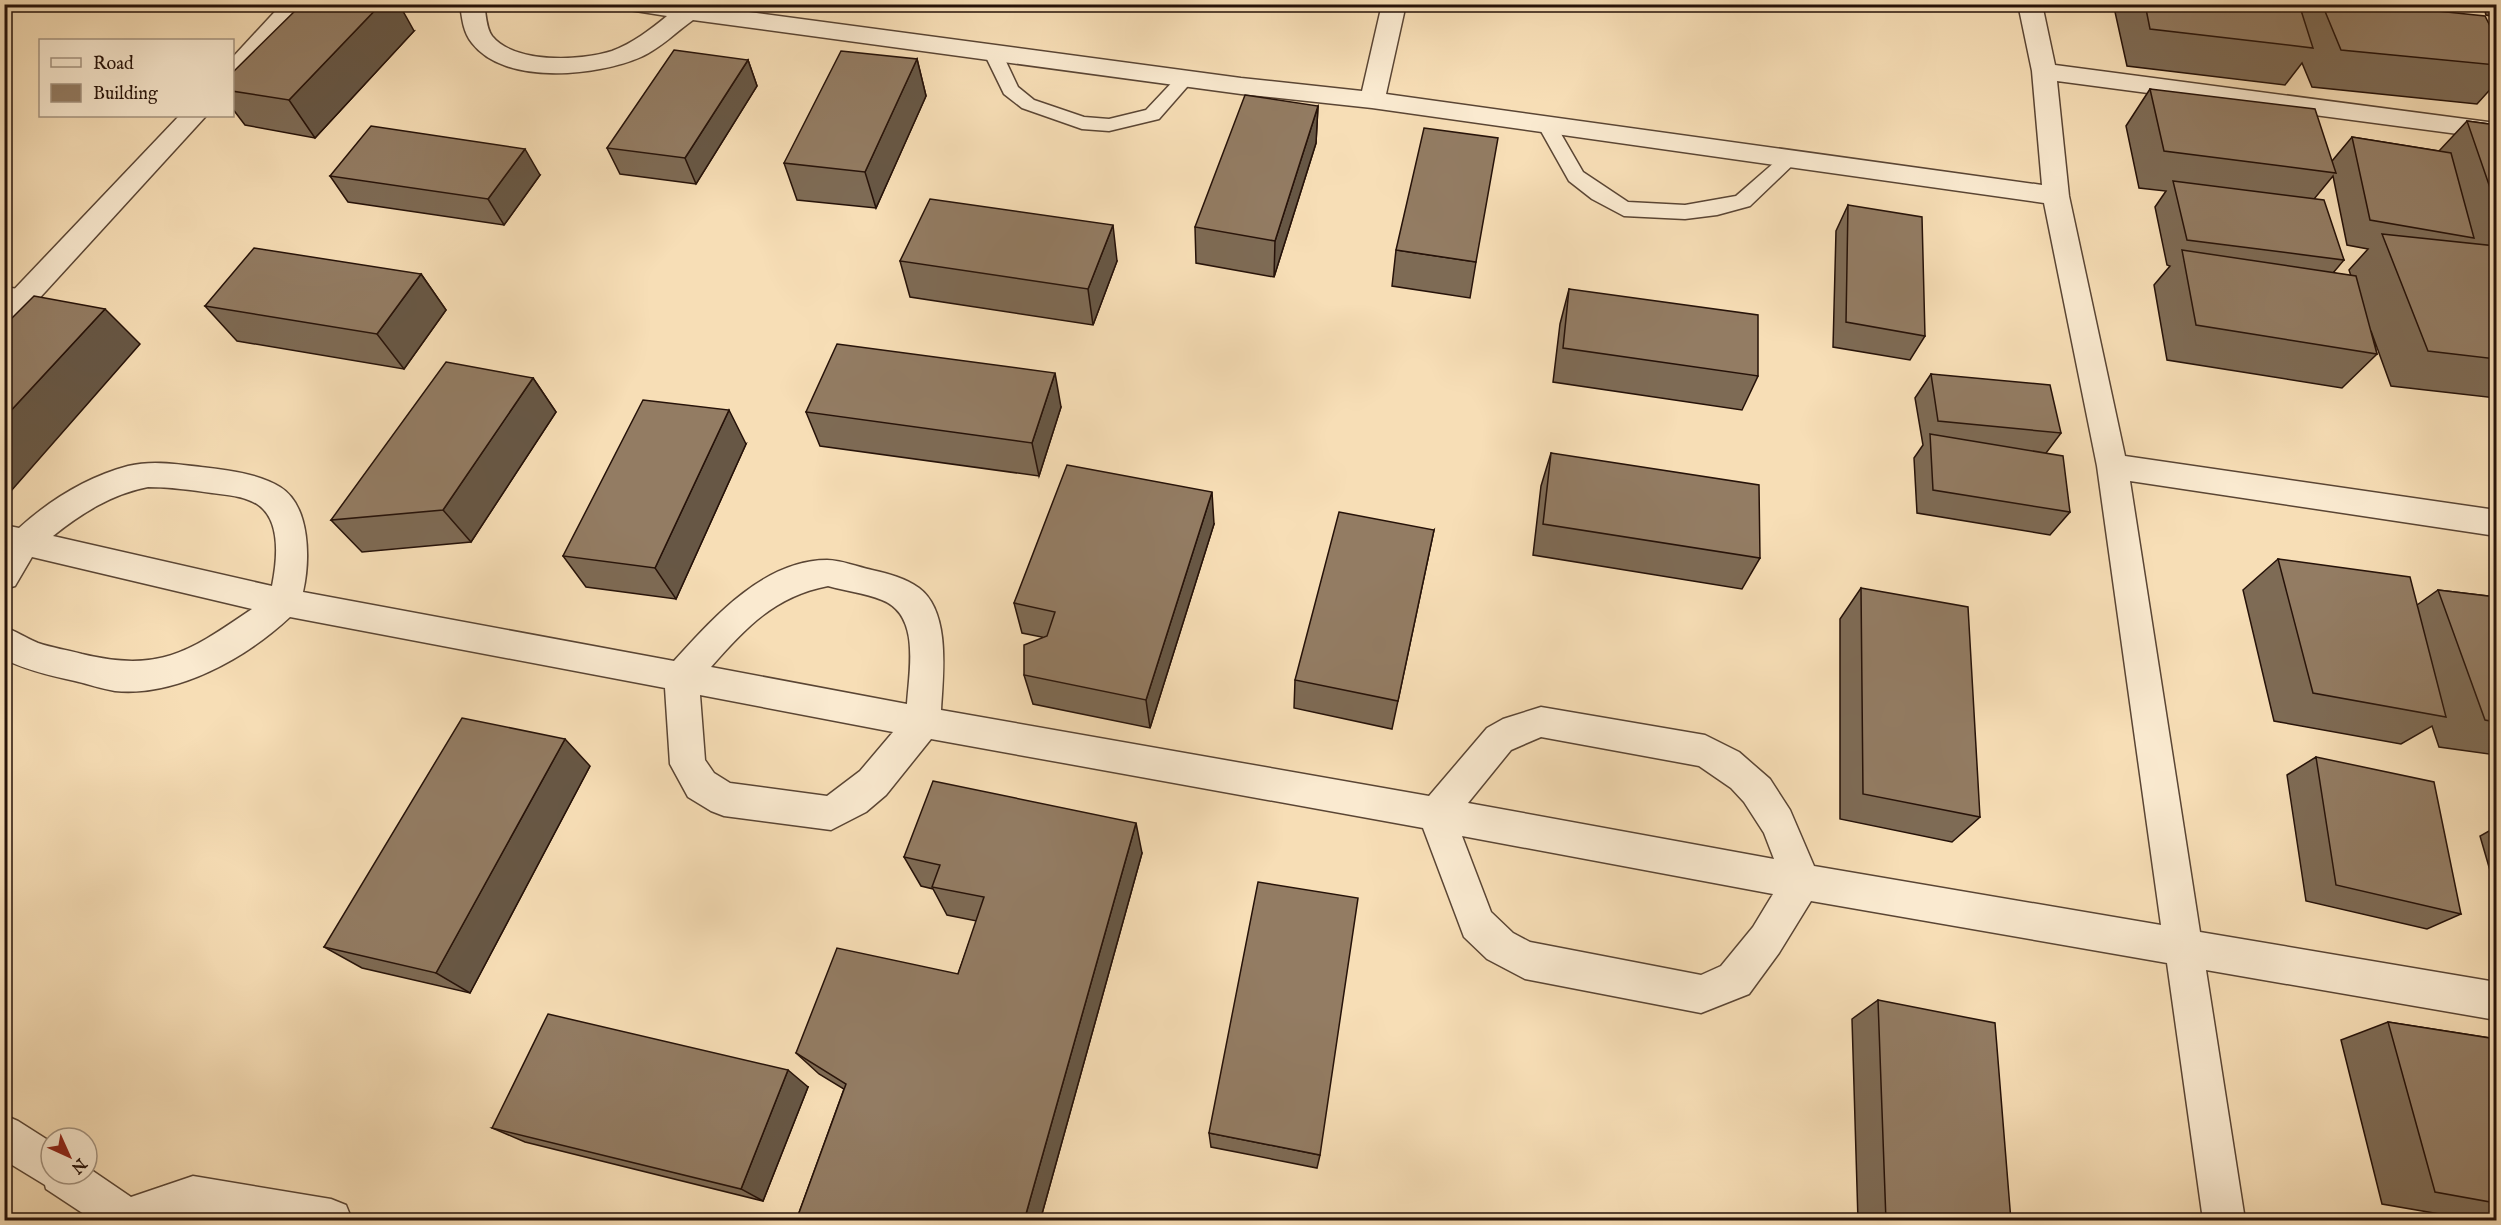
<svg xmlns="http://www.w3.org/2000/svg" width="2501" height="1225" viewBox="0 0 2501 1225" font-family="'IM FELL English',serif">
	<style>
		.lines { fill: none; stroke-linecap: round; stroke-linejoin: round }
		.lane-casing { stroke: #5a4534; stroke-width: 3 }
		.street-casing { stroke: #5a4534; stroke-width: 3 }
		.lane { fill: #faead0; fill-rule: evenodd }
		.street { fill: #faead0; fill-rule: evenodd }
		.wall { fill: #7e6b55; stroke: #261209; stroke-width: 1.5; fill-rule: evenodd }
		.shaded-wall { fill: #675745; stroke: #261209; stroke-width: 1.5 }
		.building { fill: #937c63; stroke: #261209; stroke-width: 1.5 }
	</style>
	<rect width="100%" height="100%" fill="#f7deb6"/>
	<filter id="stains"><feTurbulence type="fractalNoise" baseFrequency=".00333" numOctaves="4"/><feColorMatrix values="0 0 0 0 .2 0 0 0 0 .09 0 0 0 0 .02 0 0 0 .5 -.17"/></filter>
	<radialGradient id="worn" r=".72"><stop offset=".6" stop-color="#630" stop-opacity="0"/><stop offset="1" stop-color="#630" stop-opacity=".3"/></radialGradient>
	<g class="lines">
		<g class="lane-casing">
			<g id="lane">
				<polygon points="993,47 999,49 1002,53 1018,87 1034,100 1084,117 1109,119 1146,110 1179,75 1191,75 1194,79 1159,119 1109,131 1082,129 1022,108 1004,94 984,53 987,49"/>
				<polygon points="1546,118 1553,120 1583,172 1628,202 1685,205 1736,196 1783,155 1790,153 1797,155 1799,159 1750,206 1717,215 1685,219 1624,216 1592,199 1569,181 1537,124 1539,120"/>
				<polygon points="4,287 33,291 36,296 33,301 26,303 4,301"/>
			</g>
		</g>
		<g class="street-casing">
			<g id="street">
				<polygon points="282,4 308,4 241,79 232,81 232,58"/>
				<path d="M460 4H484C486 14 486 28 492 36 515 64 581 61 612 51 633 43 650 30 667 16L623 9 619 4H689L1241 78 1362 91 1382 4H1406L1386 94 2042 185 2032 71 2018 4H2042L2055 65 2496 123V139L2057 81 2069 196 2125 456 2496 510V536L2130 481 2200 932 2496 982V1020L2206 970 2245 1220H2203L2167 963 1811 901 1779 953 1749 994 1701 1013 1525 979 1487 959 1464 937 1423 828 931 739 886 795 866 812 831 830 724 816 711 811 688 797 670 764 665 688 290 617C246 658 177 697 115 691 102 689 88 684 75 681 51 676 26 670 4 659V627C16 631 26 638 38 643 52 648 68 650 82 654 161 673 190 651 252 609L32 557 15 586 4 589V525L19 528C50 500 87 477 128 466 152 460 176 464 201 467 226 470 257 473 280 487 311 506 310 561 303 592L674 661C713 618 764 560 827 560 841 560 858 567 872 570 889 574 905 578 919 588 951 612 943 674 941 710L1429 796 1487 728 1503 719 1541 707 1705 735 1739 752 1770 779 1790 810 1814 866 2161 925 2097 466 2044 203 1372 108 1241 94 693 20C676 32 661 48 641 57 598 76 505 86 472 43 463 32 462 18 460 4ZM148 487C170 487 191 490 212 493 227 495 244 496 257 504 282 520 277 561 272 586L53 536C82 513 112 494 148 487ZM828 586C845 591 865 593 882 600 921 615 909 671 907 704L711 667C745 628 775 596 828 586ZM700 695 893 732 860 771 827 796 730 783 714 773 705 760ZM1541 737 1699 766 1731 788 1744 802 1764 833 1774 859 1468 803 1511 750ZM1462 836 1773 894 1753 927 1721 966 1701 975 1530 942 1513 933 1491 912Z"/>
				<polygon points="179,116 206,116 14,326 4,329 4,300"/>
				<polygon points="4,1115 18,1121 51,1142 51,1174 87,1174 87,1167 131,1197 193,1176 331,1199 346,1205 352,1220 208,1220 193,1218 186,1220 93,1220 46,1189 45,1185 4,1160"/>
			</g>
		</g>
		<use href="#lane" class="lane"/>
		<use href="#street" class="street"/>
	</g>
	<g class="wall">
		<polygon points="2120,4 2450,4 2444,12 2496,38 2496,83 2477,104 2312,87 2302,63 2285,85 2127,66 2115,12"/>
		<polygon points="2483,4 2496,4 2496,17 2486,15"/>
		<polygon points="414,31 315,138 245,125 232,108 232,73"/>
		<polygon points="917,59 926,96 876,208 797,200 784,163"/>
		<polygon points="748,60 757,86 696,184 620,174 607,148"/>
		<path d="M2150 89 2332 161 2352 137 2439 151 2467 121 2496 125V398L2391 386 2371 331 2377 354 2342 388 2167 360 2154 285 2170 266 2167 265 2155 207 2166 191 2139 188 2126 126ZM2333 176 2347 245 2368 249 2349 270 2351 276 2333 273 2344 260 2314 199Z"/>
		<polygon points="1318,106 1316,143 1274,277 1196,263 1195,227"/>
		<polygon points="540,175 504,225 348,202 330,176"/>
		<polygon points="1848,205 1925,336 1910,360 1833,347 1836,231"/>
		<polygon points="1396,250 1476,262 1470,298 1392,286"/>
		<polygon points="900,261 1117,261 1093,325 910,297"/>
		<polygon points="421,274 446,310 404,369 237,341 205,306"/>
		<polygon points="1569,289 1758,376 1742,410 1553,382 1560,324"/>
		<polygon points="1931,374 2061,433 2046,453 2070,512 2050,535 1917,513 1914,458 1923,445 1915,398"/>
		<polygon points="533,378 556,412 471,542 362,552 331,520"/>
		<polygon points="1061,407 1039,476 820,446 806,412"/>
		<polygon points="746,444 676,599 586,587 563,556"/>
		<polygon points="1551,453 1760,558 1742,589 1533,555 1541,486"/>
		<polygon points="1214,524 1150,728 1033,704 1024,675 1042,637 1022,633 1014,603"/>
		<polygon points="1434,530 1392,729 1294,708 1295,680"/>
		<polygon points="2278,559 2417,605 2438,590 2496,597 2496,755 2439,747 2432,726 2401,744 2274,721 2243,590"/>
		<polygon points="1861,588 1980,817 1952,842 1840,819 1840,619"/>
		<polygon points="2316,757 2461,914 2427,929 2306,901 2287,775"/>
		<polygon points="590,766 470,993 362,968 324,947"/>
		<polygon points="2496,827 2496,891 2480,836"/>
		<polygon points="1142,853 1040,1221 796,1221 844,1089 819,1074 796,1053 958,974 977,921 947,915 933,889 921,886 904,857"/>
		<polygon points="1878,1000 2011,1221 1858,1221 1852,1019"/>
		<polygon points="2388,1022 2496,1039 2496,1221 2480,1221 2382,1204 2341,1040"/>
		<polygon points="808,1087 763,1201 525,1142 492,1128"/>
		<polygon points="1209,1133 1320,1155 1317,1168 1211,1147"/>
	</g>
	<g class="shaded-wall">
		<polygon points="381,4 399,4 414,31 315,138 289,100"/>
		<polygon points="917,59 926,96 876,208 865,172"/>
		<polygon points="748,60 757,86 696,184 685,158"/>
		<polygon points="1318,106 1316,143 1274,277 1275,241"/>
		<polygon points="525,149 540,175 504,225 488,199"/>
		<polygon points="1113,225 1117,261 1093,325 1088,289"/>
		<polygon points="421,274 446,310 404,369 377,334"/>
		<polygon points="105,309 140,344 11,491 4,486 4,418"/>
		<polygon points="1055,373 1061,407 1039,476 1032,443"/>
		<polygon points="533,378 556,412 471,542 443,510"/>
		<polygon points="729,410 746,444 676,599 655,568"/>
		<polygon points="1212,492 1214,524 1150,728 1146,700"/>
		<polygon points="565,739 590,766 470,993 436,973"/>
		<polygon points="1136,823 1142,853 1040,1221 1024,1221"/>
		<polygon points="788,1070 808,1087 763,1201 741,1189"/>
	</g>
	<g class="building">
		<polygon points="302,4 381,4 289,100 232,91 232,73"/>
		<polygon points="2145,4 2299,4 2313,48 2150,29"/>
		<polygon points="2322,4 2370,4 2485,16 2496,38 2496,65 2341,50"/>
		<polygon points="674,50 748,60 685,158 607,148"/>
		<polygon points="841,51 917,59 865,172 784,163"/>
		<polygon points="2150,89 2315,109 2336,173 2164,151"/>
		<polygon points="1245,95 1318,106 1275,241 1195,227"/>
		<polygon points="2467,121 2496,125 2496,205"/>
		<polygon points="371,126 525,149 488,199 330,176"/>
		<polygon points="1424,128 1498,138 1476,262 1396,250"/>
		<polygon points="2352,137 2451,153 2474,238 2370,220"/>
		<polygon points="2173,181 2324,200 2344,260 2187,240"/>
		<polygon points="930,199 1113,225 1088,289 900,261"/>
		<polygon points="1848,205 1922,217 1925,336 1846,322"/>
		<polygon points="2382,234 2496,246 2496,359 2428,351"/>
		<polygon points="254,248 421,274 377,334 205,306"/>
		<polygon points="2182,250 2356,276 2377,354 2196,325"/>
		<polygon points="1569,289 1758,315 1758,376 1563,348"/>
		<polygon points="34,296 105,309 4,418 4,326"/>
		<polygon points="837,344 1055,373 1032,443 806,412"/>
		<polygon points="446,362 533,378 443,510 331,520"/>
		<polygon points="1931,374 2050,385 2061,433 1938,421"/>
		<polygon points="643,400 729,410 655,568 563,556"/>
		<polygon points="1930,434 2063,456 2070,512 1933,490"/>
		<polygon points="1551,453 1759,485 1760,558 1543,524"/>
		<polygon points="1067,465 1212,492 1146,700 1024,675 1024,645 1047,636 1055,612 1014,603"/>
		<polygon points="1339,512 1434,530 1398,701 1295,680"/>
		<polygon points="2278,559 2410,577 2446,717 2313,693"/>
		<polygon points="1861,588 1968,607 1980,817 1863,794"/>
		<polygon points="2438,590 2496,597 2496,722 2485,720"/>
		<polygon points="462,718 565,739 436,973 324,947"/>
		<polygon points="2316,757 2434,782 2461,914 2336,885"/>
		<polygon points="933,781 1136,823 1024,1221 796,1221 846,1084 796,1053 837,948 958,974 984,897 932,887 940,865 904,857"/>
		<polygon points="1258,882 1358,898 1320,1155 1209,1133"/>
		<polygon points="1878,1000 1995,1023 2011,1221 1886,1221"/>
		<polygon points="548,1014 788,1070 741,1189 492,1128"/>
		<polygon points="2388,1022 2496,1039 2496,1203 2435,1192"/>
		<polygon points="1470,1216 1486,1221 1470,1221"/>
	</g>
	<rect width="2501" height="1225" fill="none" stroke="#f7deb6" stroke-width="24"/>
	<rect x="6" y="6" width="2489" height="1213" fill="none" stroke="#261209" stroke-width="3"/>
	<rect x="12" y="12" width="2477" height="1201" fill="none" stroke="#261209" stroke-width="1.5"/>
	<rect x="39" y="39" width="195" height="78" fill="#faead0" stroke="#a59480" stroke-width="1.5"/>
	<rect x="51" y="58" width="30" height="9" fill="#faead0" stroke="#a59480" stroke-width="1.5"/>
	<text x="93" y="69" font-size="18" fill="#261209">Road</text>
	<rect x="51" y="84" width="30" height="18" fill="#937c63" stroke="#a59480" stroke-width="1.5"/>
	<text x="93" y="99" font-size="18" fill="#261209">Building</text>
	<g transform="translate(69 1156) rotate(135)"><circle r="28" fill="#faead0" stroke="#a59480" stroke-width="1.5"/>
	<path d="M0-4.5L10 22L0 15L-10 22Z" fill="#8f2418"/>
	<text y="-9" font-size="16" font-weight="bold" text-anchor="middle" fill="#261209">N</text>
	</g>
	<rect width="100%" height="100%" filter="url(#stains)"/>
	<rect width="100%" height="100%" fill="url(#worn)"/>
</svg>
